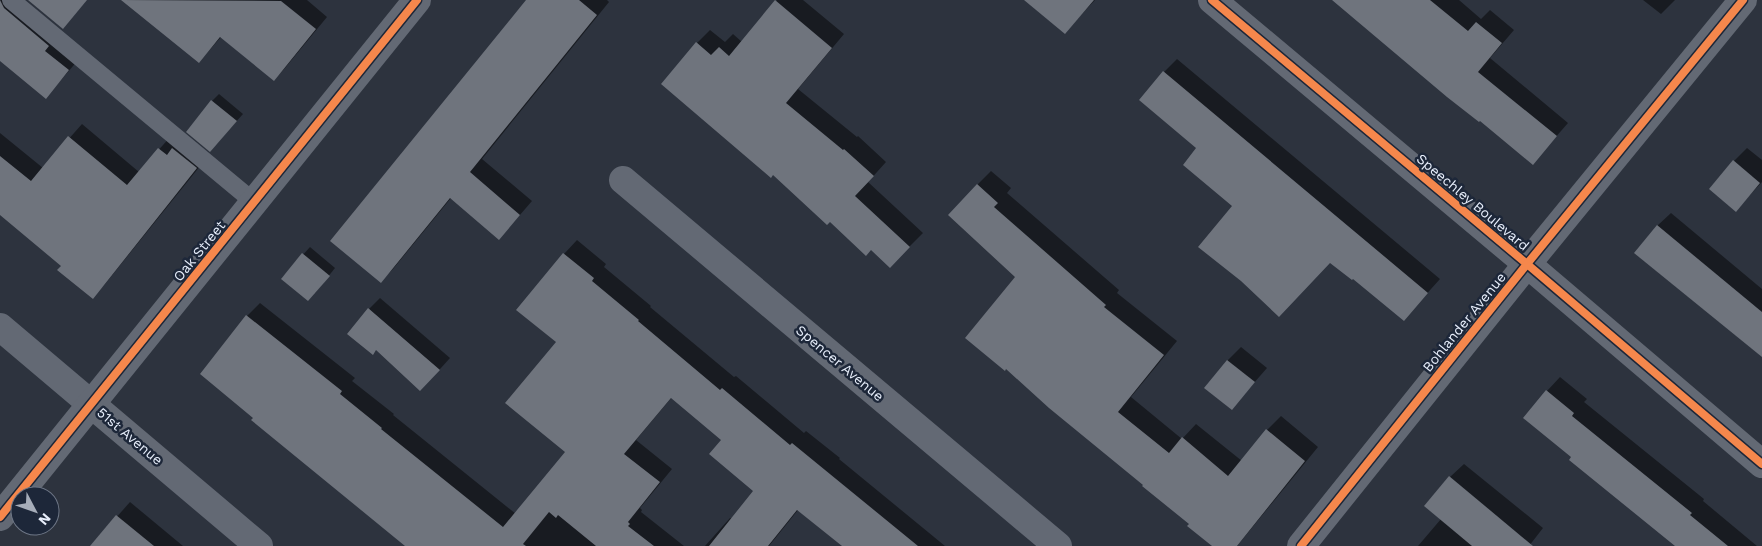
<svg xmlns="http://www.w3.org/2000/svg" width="1762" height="546" viewBox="0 0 1762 546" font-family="'Work Sans',sans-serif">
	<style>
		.shadow { fill: #0007 }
		.building { fill: #6f747d }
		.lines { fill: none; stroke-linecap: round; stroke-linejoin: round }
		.lane { stroke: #636974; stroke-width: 18 }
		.street { stroke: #636974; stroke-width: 28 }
		.cycleway-casing { stroke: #1d2739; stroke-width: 11 }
		.cycleway { stroke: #f5874c; stroke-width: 8 }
		.labels { text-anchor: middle; stroke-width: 5; stroke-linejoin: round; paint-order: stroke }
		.street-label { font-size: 14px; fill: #e7eefb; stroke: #1d2739 }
	</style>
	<rect width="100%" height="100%" fill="#2d333e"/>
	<g class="shadow">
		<polygon points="0,0 20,0 80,58 46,97 0,59"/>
		<polygon points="123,0 307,0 327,17 285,68 274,80 221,37 199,62"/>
		<polygon points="527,0 607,0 609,2 482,159 532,201 499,239 451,198 393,269 380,282"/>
		<polygon points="777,0 803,0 844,34 798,89 857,137 858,136 886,162 868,182 923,233 890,266 697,43 710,30 725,42 733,34 742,42"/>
		<polygon points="1026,0 1095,0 1065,32"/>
		<polygon points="1334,0 1459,0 1481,19 1490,10 1514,30 1490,58 1568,123 1533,163"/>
		<polygon points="1643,0 1675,0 1661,14"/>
		<polygon points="1177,59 1440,279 1404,319 1353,277 1331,261 1233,206 1198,148 1164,72"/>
		<polygon points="219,94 243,114 217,143 212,101"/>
		<polygon points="82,124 139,172 171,136 209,155 105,284 93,297 62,266 0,214 0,133 43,168"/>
		<polygon points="1747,148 1762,160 1762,182 1736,210 1734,161"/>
		<polygon points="991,171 1011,188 1007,193 1119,290 1117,293 1177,341 1131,397 1182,439 1196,424 1242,461 1267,430 1281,416 1318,447 1237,546 1214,546 1191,524 1017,276 977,185"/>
		<polygon points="1671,213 1762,289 1762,356 1657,226"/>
		<polygon points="577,240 606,264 604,267 651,306 650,307 734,377 736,376 804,433 806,431 840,458 839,459 945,546 844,546 798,510 769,546 705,546 730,518 732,519 755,491 723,440 672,397 636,440 672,469 640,508 642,510 641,512 684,546 407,546 247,316 260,303 355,378 352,381 394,414 393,415 516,514 567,452 558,342 518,309 564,254"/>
		<polygon points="310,247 335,268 315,293 282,278"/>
		<polygon points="380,298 450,358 431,379 369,309"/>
		<polygon points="1241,347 1267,368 1232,408 1206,388 1228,360"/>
		<polygon points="1560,377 1587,399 1584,402 1704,499 1703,501 1757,546 1677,546 1573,457 1547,391"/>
		<polygon points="1464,464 1543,528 1529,546 1418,546 1441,519 1450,477"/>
		<polygon points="130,502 183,546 91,546"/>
	</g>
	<g class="building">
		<polygon points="0,0 4,8 49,46 45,51 69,70 46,99 0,61"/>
		<polygon points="28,0 87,0 63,29"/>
		<polygon points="121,0 281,1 316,29 274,81 220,37 199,63"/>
		<polygon points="526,0 579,0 597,15 470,172 520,215 499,240 450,198 381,283 330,241"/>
		<polygon points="775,0 832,48 786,103 843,150 844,149 874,176 855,196 910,247 890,268 871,250 866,256 830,222 827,225 773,175 771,178 661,84 696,42 711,55 719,47 729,56"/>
		<polygon points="1024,0 1094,0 1065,34"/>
		<polygon points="1332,0 1430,0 1468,31 1476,22 1502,43 1478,72 1557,136 1533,165 1480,121 1479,122 1447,97"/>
		<polygon points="1163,71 1428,293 1404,321 1353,279 1352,280 1330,263 1279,317 1241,281 1198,247 1232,206 1183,165 1196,148 1139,100"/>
		<polygon points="211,100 237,121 210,152 186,132"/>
		<polygon points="68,136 127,185 158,148 167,155 172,148 197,168 93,299 57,270 61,266 0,215 0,156 31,181"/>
		<polygon points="1733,160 1760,183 1736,212 1709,189"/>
		<polygon points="977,184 998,203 994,207 1106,305 1104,307 1164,355 1118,412 1169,453 1182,437 1228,476 1266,429 1305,461 1237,546 1212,546 1187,526 1189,524 1142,486 1143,485 1049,408 1006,369 1005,371 965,338 1015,277 948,215"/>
		<polygon points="1657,225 1762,312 1762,357 1634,253"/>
		<polygon points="302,253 330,276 308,301 281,279"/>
		<polygon points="563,253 594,278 592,281 639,320 638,321 720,390 722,388 790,445 792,443 918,546 842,546 797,510 768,546 709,546 753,491 709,454 721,440 671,398 624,454 660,482 628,522 630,524 628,526 654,546 596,546 558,515 556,518 549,512 523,544 526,546 405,546 251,420 253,418 200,374 246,315 342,391 340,394 382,428 381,429 503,527 565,452 505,403 556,342 516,310"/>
		<polygon points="368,308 440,370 420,391 376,350 373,355 347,334"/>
		<polygon points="1227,360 1255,382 1232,410 1204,388"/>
		<polygon points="1546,390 1574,413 1572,416 1692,513 1690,515 1728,546 1675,546 1569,460 1571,457 1523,418"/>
		<polygon points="1449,476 1533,546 1472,546 1424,506"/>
		<polygon points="116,515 154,546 90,546"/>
	</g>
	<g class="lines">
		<polyline class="lane" points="11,0 254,202"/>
		<g class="street">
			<polyline points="1212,0 1527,264 1762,464"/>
			<polyline points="623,180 1058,546"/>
			<polyline points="0,327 259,546"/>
			<polyline points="0,517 417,0"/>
			<polyline points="1301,546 1527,264 1743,0"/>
		</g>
		<g class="cycleway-casing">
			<g id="cycleway">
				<polyline points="1212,0 1527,264 1762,464"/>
				<polyline points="0,517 417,0"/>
				<polyline points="1301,546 1527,264 1743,0"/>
			</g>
		</g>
		<use href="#cycleway" class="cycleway"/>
	</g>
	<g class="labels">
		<g class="street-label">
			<text transform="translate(1473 202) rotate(40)" y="5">Speechley Boulevard</text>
			<text transform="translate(199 251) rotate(-51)" y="5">Oak Street</text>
			<text transform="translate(1464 322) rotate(-51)" y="5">Bohlander Avenue</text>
			<text transform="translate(840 363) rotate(40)" y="5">Spencer Avenue</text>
			<text transform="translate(130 436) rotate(40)" y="5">51st Avenue</text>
		</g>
	</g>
	<g transform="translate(35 511) rotate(131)"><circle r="24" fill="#1d2739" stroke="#6e7787"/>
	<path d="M0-4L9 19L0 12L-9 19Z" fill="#a6adb9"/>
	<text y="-8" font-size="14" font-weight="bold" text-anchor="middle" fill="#e7eefb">N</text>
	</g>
</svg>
